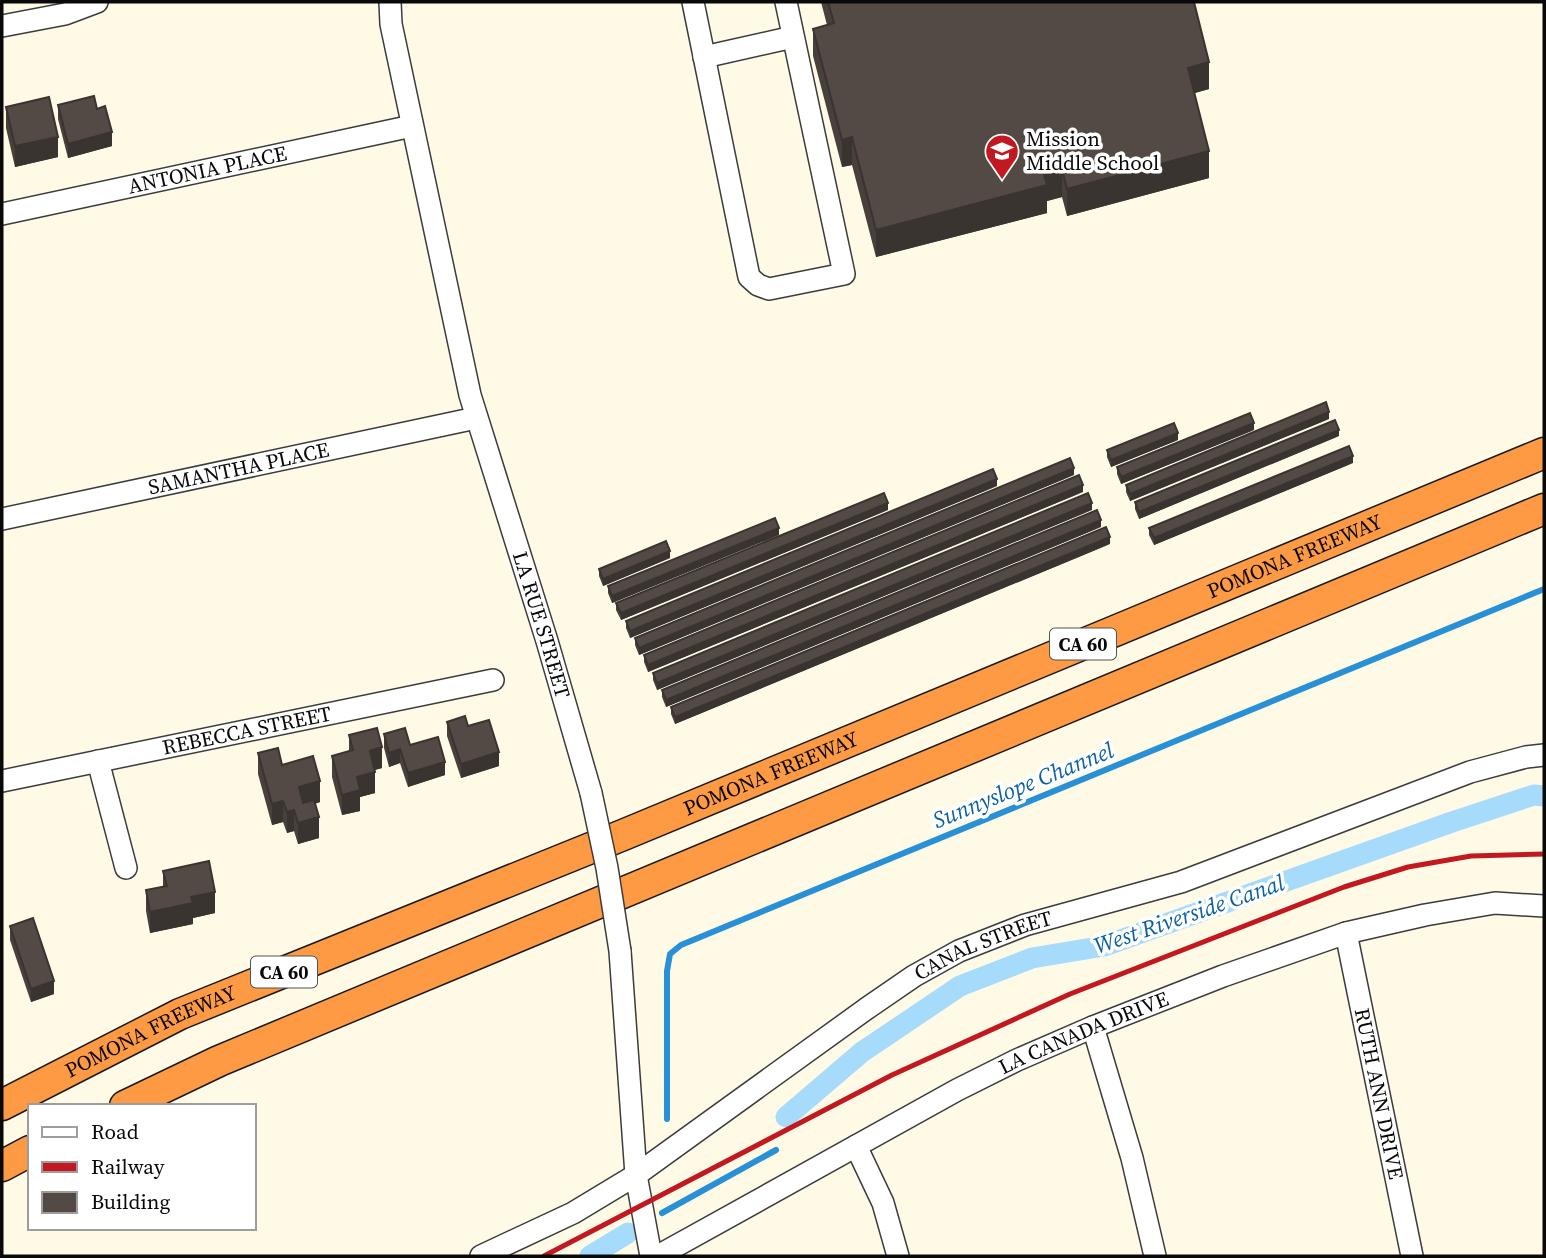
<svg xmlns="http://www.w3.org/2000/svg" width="1546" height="1258" viewBox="0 0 1546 1258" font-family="'Source Serif 4',serif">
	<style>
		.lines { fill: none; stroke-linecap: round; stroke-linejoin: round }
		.stream { stroke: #2890d7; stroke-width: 6 }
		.canal { stroke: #a6dbfb; stroke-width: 21 }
		.minor-casing { stroke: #3c3c3c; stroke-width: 24 }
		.highway-casing { stroke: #1a1a1a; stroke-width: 33 }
		.minor { stroke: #fff; stroke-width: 21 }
		.highway { stroke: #ff9a44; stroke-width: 30 }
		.rail { stroke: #c21920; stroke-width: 5 }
		.minor-bridge-casing { stroke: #3c3c3c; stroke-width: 24; stroke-linecap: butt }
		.minor-bridge { stroke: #fff; stroke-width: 21 }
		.wall { fill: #47403b }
		.shaded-wall { fill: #3a3430 }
		.building { fill: #534a45; stroke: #3a3430; stroke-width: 2 }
		.labels { text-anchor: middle; stroke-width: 7; stroke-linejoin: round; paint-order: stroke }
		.shield { fill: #fff; stroke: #535353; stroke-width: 2 }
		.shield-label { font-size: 19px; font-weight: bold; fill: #090909 }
		.poi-label { font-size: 21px; fill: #090909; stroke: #fff; text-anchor: start }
		.street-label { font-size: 21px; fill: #090909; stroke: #fff }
		.water-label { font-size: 23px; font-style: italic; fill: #0b60a3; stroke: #fff }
	</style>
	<rect width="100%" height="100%" fill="#fffae6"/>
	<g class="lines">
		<g class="stream">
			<polyline points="667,1119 667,971 670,954 681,945 1544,589"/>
			<polyline points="662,1213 776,1150"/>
		</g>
		<g class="canal">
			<polyline points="786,1117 862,1052 960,986 1032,958 1104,946 1452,822 1534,795 1544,796"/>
			<polyline points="590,1256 628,1233"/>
		</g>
		<g class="minor-casing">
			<g id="minor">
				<path id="s1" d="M390 2 391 24 470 395 547 641 591 793"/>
				<polyline points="693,2 749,277 758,285 769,289 844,274 786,2"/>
				<polyline points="2,26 65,14 97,2"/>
				<polyline points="704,57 793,37"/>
				<path id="s2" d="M2 214 412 126"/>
				<path id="s3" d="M2 519 476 418"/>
				<polyline points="98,761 126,868"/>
				<path id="s4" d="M2 781 493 680"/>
				<path id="s5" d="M1346 933 1412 1256"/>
				<polyline points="620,951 636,1175 651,1256"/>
				<polyline points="1093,1027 1132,1158 1155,1256"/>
				<polyline points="856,1146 883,1203 898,1256"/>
				<path id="s6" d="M481 1256 573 1213 636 1175 866 1009 914 976 959 951 1025 925 1181 882 1470 772 1526 757 1544 755"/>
				<path id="s7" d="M658 1256 957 1090 1017 1060 1093 1027 1223 976 1346 933 1425 915 1495 903 1544 906"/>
			</g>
		</g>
		<g class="highway-casing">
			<g id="highway">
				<path id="s8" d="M2 1105 180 1014 623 835 1544 453"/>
				<polyline points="125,1106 219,1061 1544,509"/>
				<polyline points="2,1166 30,1151"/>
			</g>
		</g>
		<use href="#minor" class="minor"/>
		<use href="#highway" class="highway"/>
		<polyline class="rail" points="544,1256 892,1075 1070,994 1344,887 1408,867 1471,856 1544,854"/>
		<g class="minor-bridge-casing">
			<polyline id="minor-bridge" points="591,793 607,868 620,951"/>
		</g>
		<use href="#minor-bridge" class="minor-bridge"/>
	</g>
	<g class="wall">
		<polygon points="821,2 1194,2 1209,89 1194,93 1209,178 1067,216 1062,197 1047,201 1047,213 876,257 852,165 842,167 813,56 813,29 827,25"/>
		<polygon points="58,105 97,109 112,146 68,158 58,119"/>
		<polygon points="6,107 58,157 15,167 6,128"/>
		<polygon points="1329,419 1130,501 1126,492 1126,485"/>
		<polygon points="1254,430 1121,484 1117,474 1117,467"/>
		<polygon points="1339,436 1139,519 1135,509 1135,502"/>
		<polygon points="1178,440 1111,467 1107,457 1107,450"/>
		<polygon points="1353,463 1154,545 1149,535 1149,528"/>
		<polygon points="1074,475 639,655 635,645 635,638"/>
		<polygon points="997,486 630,638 626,628 626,621"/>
		<polygon points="1083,492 648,672 644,662 644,655"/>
		<polygon points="888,510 621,620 616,610 616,603"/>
		<polygon points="1092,510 657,690 653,680 653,673"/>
		<polygon points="1101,527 666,707 662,697 662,690"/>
		<polygon points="779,535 612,603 608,593 608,586"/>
		<polygon points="1110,544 675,724 671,714 671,707"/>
		<polygon points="670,558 603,586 599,576 599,569"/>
		<polygon points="447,722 468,726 499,766 461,778 447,736"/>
		<polygon points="384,734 410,745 445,775 408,787 400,763 389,767 384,748"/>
		<polygon points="349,735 382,768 375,770 375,793 360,797 360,811 342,815 332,777 332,756 349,752"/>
		<polygon points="258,753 282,765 320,802 315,804 319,838 298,844 294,831 287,833 283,822 272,825 258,774"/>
		<polygon points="163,871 215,913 193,918 193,924 150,933 146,911 146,890 163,887"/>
		<polygon points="10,926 54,994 31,1002 10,940"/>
	</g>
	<g class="shaded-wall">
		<polygon points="1209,62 1209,89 1188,95 1188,68"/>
		<polygon points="112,132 112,146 68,158 68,144"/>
		<polygon points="58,137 58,157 15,167 15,146"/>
		<polygon points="852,137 852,165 842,167 842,140"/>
		<polygon points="1209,151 1209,178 1067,216 1067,189"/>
		<polygon points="1062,170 1062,197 1047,201 1047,213 876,257 876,230 1044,175"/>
		<polygon points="1329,412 1329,419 1130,501 1130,494"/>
		<polygon points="1254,423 1254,430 1121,484 1121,477"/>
		<polygon points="1339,430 1339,436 1139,519 1139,512"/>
		<polygon points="1178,433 1178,440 1111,467 1111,460"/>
		<polygon points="1353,456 1353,463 1154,545 1154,538"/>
		<polygon points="1074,468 1074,475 639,655 639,648"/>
		<polygon points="997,479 997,486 630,638 630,631"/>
		<polygon points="1083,485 1083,492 648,672 648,665"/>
		<polygon points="888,503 888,510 621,620 621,613"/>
		<polygon points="1092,503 1092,510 657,690 657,683"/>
		<polygon points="1101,520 1101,527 666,707 666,700"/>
		<polygon points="779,528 779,535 612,603 612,596"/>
		<polygon points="1110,537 1110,544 675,724 675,717"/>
		<polygon points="670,551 670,558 603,586 603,579"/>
		<polygon points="382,747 382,768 370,771 370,751"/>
		<polygon points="400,749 400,763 389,767 389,753"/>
		<polygon points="499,752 499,766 461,778 461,764"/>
		<polygon points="445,762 445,775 408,787 408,773"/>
		<polygon points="375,772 375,793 360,797 360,811 342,815 342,795 357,777"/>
		<polygon points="320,781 320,802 299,808 299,787"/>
		<polygon points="283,801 283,822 272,825 272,804"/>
		<polygon points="294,810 294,831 287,833 287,812"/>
		<polygon points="319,817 319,838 298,844 298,823"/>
		<polygon points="215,892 215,913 193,918 193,924 150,933 150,912 191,897"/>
		<polygon points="54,981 54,994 31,1002 31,989"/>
	</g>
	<g class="building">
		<polygon points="828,2 1194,2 1209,62 1188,68 1209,151 1067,189 1062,170 1044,175 1047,185 876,230 852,137 842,140 813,29 834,23"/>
		<polygon points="94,96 97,109 105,106 112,132 68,144 58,105"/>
		<polygon points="49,97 58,137 15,146 6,107"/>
		<polygon points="1326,402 1329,412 1130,494 1126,485"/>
		<polygon points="1250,413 1254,423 1121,477 1117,467"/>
		<polygon points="1335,420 1339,430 1139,512 1135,502"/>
		<polygon points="1174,423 1178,433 1111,460 1107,450"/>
		<polygon points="1349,446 1353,456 1154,538 1149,528"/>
		<polygon points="1070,458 1074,468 639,648 635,638"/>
		<polygon points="993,469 997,479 630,631 626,621"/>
		<polygon points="1079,475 1083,485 648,665 644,655"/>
		<polygon points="884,493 888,503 621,613 616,603"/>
		<polygon points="1088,493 1092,503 657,683 653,673"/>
		<polygon points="1097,510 1101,520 666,700 662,690"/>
		<polygon points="775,518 779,528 612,596 608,586"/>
		<polygon points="1106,527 1110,537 675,717 671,707"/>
		<polygon points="666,541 670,551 603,579 599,569"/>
		<polygon points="465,716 468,726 489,720 499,752 461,764 447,722"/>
		<polygon points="377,728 382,747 370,751 375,772 357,777 360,790 342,795 332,756 353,750 349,735"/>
		<polygon points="405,728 410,745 438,737 445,762 408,773 400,749 389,753 384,734"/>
		<polygon points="278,748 282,765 313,756 320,781 299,787 303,803 314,800 319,817 298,823 294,810 287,812 283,801 272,804 258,753"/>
		<polygon points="209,861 215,892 191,897 193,903 150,912 146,890 167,886 163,871"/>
		<polygon points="33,918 54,981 31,989 10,926"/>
	</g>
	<defs>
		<g id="school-pin" transform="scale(1.75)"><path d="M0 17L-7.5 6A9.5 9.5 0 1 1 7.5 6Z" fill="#c21920" stroke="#fff"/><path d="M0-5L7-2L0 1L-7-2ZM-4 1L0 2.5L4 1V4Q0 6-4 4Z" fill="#fff"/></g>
	</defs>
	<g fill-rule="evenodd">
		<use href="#school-pin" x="1002" y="151"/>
	</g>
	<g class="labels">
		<g class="shield">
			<rect x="1050" y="628.5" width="66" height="31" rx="5"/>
			<rect x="251" y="956.5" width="66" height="31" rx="5"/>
		</g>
		<g class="shield-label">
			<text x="1083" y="651">CA 60</text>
			<text x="284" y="979">CA 60</text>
		</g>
		<g class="poi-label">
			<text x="1026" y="146">Mission<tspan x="1026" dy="24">Middle School</tspan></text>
		</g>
		<g class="street-label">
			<text dy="7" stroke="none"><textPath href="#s2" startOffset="210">ANTONIA PLACE</textPath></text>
			<text dy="7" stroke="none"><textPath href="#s3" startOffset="242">SAMANTHA PLACE</textPath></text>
			<text dy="7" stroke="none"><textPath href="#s8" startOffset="1405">POMONA FREEWAY</textPath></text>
			<text dy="7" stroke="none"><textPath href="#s1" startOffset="642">LA RUE STREET</textPath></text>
			<text dy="7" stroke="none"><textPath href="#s4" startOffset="250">REBECCA STREET</textPath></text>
			<text dy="7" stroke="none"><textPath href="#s8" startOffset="838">POMONA FREEWAY</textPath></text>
			<text dy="7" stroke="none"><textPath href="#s6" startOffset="593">CANAL STREET</textPath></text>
			<text dy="7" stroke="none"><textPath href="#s8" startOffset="166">POMONA FREEWAY</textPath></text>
			<text dy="7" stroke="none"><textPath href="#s7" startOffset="481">LA CANADA DRIVE</textPath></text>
			<text dy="7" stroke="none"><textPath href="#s5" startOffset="164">RUTH ANN DRIVE</textPath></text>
		</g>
		<g class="water-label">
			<text transform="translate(1023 785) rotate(-22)" y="8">Sunnyslope Channel</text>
			<text transform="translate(1189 914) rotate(-19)" y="8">West Riverside Canal</text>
		</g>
	</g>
	<rect width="1546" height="1258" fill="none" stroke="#090909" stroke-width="7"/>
	<rect x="28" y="1104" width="228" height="126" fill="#ffffff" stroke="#9d9d9d" stroke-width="2"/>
	<rect x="42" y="1127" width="35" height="10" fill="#ffffff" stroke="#9d9d9d" stroke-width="2"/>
	<text x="91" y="1139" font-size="21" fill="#090909">Road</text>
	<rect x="42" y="1162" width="35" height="10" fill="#c21920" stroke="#9d9d9d" stroke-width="2"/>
	<text x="91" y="1174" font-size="21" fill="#090909">Railway</text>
	<rect x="42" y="1192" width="35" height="21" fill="#534a45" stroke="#9d9d9d" stroke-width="2"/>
	<text x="91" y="1209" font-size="21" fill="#090909">Building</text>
</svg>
